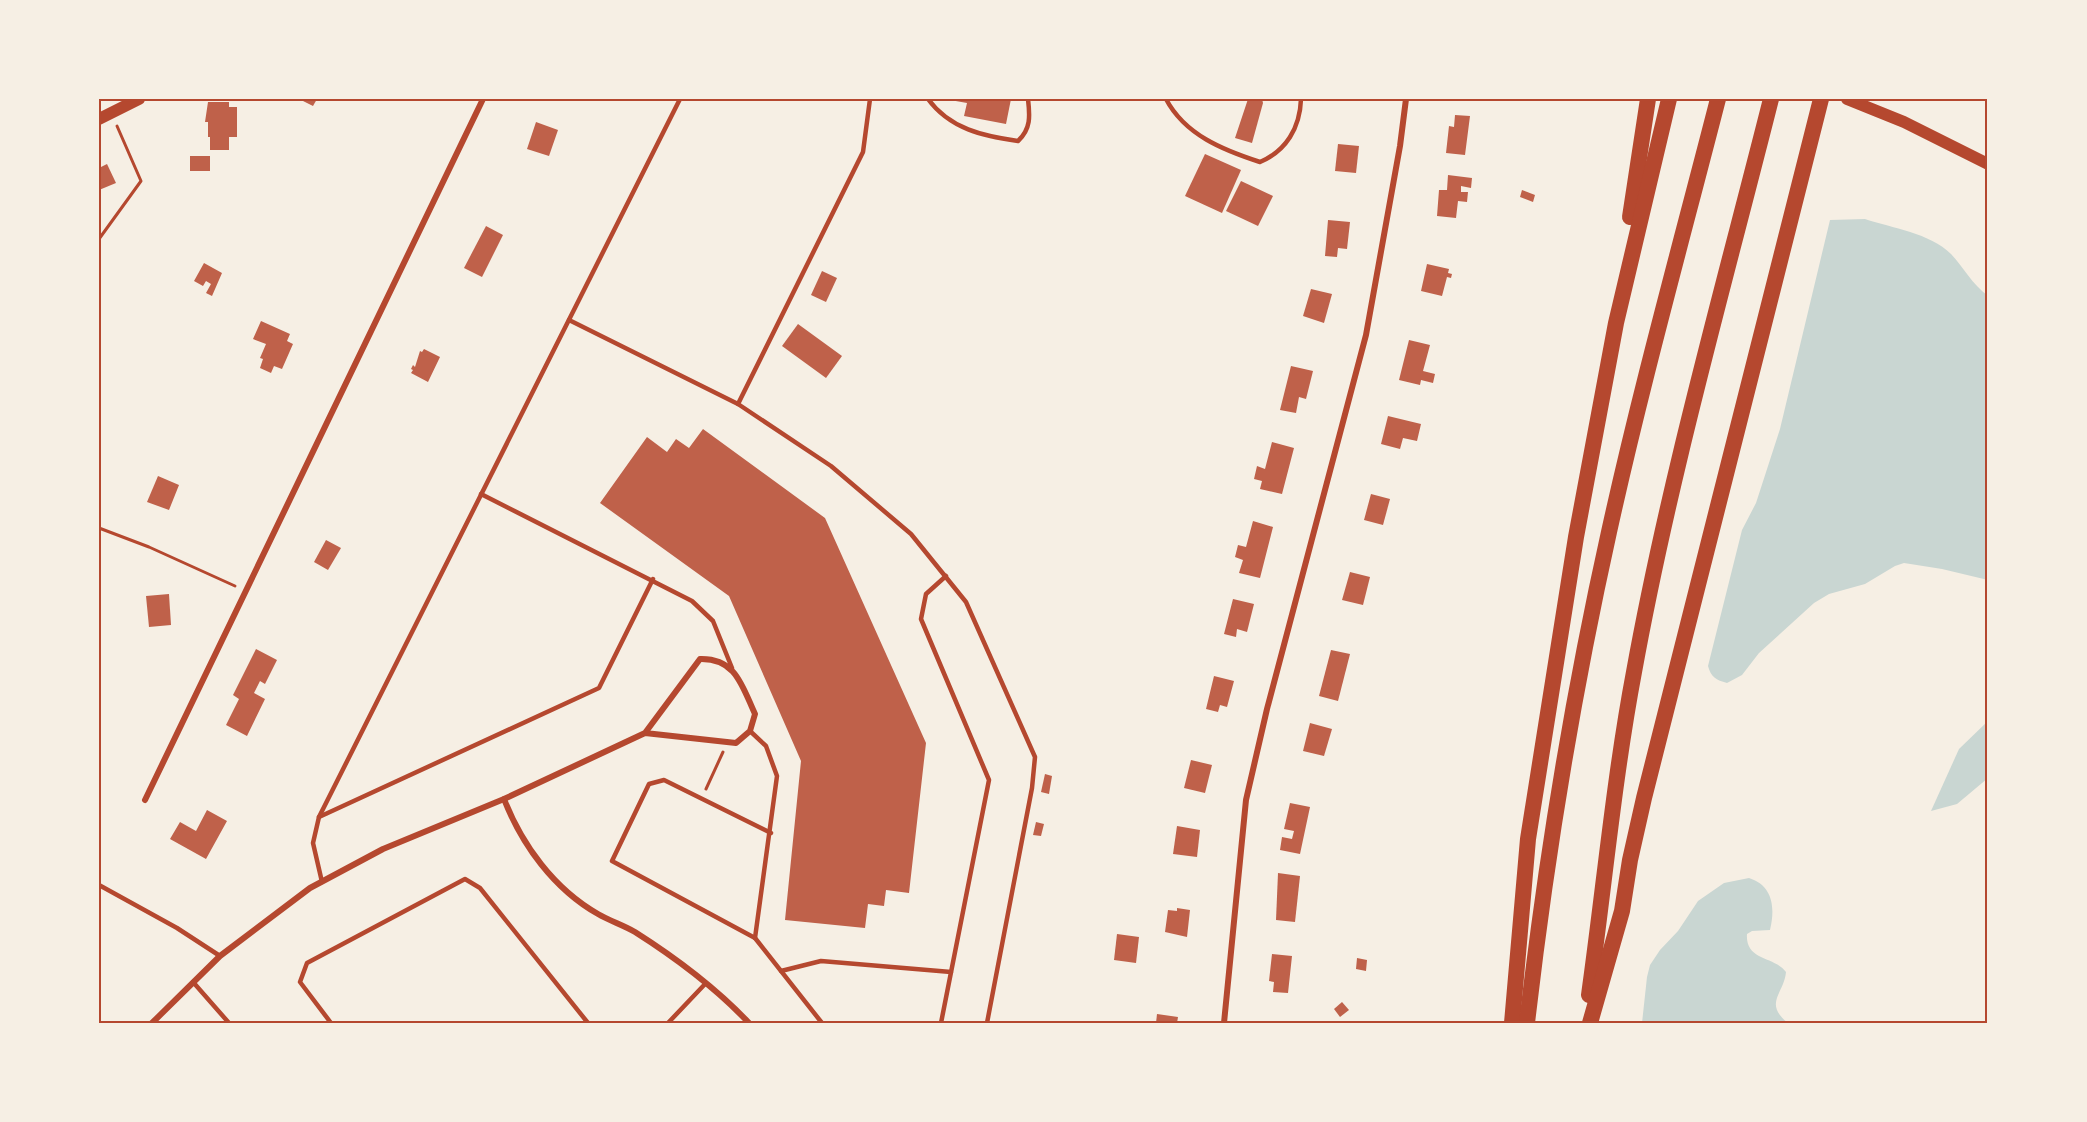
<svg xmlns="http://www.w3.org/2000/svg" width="2087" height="1122" viewBox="0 0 2087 1122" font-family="'Noto Sans',sans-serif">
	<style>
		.water { fill: #c9d6d2 }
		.building { fill: #bf614a }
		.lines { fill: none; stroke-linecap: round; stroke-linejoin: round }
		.path { stroke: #b5482f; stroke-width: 3 }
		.service { stroke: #b5482f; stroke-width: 4.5 }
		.minor { stroke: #b5482f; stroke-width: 6 }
		.secondary { stroke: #b5482f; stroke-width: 12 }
		.motorway { stroke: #b5482f; stroke-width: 16 }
		.neatline { fill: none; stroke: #b5482f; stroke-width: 2 }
	</style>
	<rect width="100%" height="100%" fill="#f6efe4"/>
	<g class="water">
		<path d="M1865 219C1892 228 1930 233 1951 254 1964 268 1972 284 1988 296V580L1942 569 1904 563 1895 566 1865 584 1829 594 1814 603 1759 653 1742 675 1727 683C1716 680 1711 677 1708 666L1742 530 1756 503 1780 429 1830 220Z"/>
		<polygon points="1988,721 1988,778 1957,804 1931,811 1959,749"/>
		<path d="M1749 878C1774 886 1775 909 1770 930L1752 931 1747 934C1745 961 1774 956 1786 972 1784 994 1763 1003 1788 1023H1642L1647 977 1650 965 1660 950 1678 931 1698 901 1724 883Z"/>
	</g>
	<g class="building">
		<polygon points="299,99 317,99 313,106"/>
		<polygon points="1011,99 1006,124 964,116 967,103 950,100"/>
		<polygon points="1248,99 1262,99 1263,103 1252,143 1235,138"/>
		<polygon points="208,102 229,102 229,107 237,107 237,137 229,137 229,150 210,150 210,137 208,137 208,122 205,122"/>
		<polygon points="1455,115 1470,116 1465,155 1446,153 1449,126 1454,127"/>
		<polygon points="536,122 558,130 549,156 527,149"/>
		<polygon points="1338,144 1359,146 1356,173 1335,171"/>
		<polygon points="1205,154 1241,170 1222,213 1185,196"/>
		<rect x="190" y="156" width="20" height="15"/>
		<polygon points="107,164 116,183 99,190 99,168"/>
		<polygon points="1448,175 1472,178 1471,188 1461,186 1461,192 1468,192 1467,202 1458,201 1456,218 1437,216 1439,190 1447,190"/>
		<polygon points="1241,181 1273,196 1258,226 1226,211"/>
		<polygon points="1522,190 1535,195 1533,202 1520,197"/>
		<polygon points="1328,220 1350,222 1347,249 1338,248 1337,257 1325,256"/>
		<polygon points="486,226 503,235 482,277 464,268"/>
		<polygon points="204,263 222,273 212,296 206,293 211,284 206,281 203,286 194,281"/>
		<polygon points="1427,264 1449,269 1448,273 1452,274 1451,278 1447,277 1442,296 1421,291"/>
		<polygon points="822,271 837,278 826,302 811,295"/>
		<polygon points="1311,289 1332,294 1324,323 1303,316"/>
		<polygon points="261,321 290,334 287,341 293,344 282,369 274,366 271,373 260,368 263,359 260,358 266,344 253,339"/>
		<polygon points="798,324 842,356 826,378 782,346"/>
		<polygon points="1409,340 1430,345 1423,371 1435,374 1433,383 1421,380 1420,385 1399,380"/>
		<polygon points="424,349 440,357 428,382 411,373 413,370 411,369 413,365 415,367 420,351 422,352"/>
		<polygon points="1291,366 1313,371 1306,399 1299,397 1296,413 1280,410"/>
		<polygon points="1388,416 1421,424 1417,441 1403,438 1400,449 1381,444"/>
		<polygon points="703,429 825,518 926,743 909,893 886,890 884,906 868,904 865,928 785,920 801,761 729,596 600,503 647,437 667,452 676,439 689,448"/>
		<polygon points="1272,442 1294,448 1282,494 1260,489 1262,481 1254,479 1257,466 1265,469"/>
		<polygon points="158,476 179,485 169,510 147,502"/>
		<polygon points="1371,494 1390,499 1383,525 1364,520"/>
		<polygon points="1253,521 1273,527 1260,578 1239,573 1243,560 1235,557 1238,545 1246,547"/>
		<polygon points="326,540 341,548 328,570 314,562"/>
		<polygon points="1350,572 1370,577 1363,605 1342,600"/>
		<polygon points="169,594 171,625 149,627 146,596"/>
		<polygon points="1233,599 1254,604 1247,632 1237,629 1236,637 1224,634"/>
		<polygon points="256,649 277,660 265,684 260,681 254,693 265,699 247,736 226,725 239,699 233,695"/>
		<polygon points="1331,650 1350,654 1338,701 1319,696"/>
		<polygon points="1214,676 1234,681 1227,707 1220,705 1218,712 1206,709"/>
		<polygon points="1310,723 1332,729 1324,756 1303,751"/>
		<polygon points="1191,760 1212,765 1205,793 1184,788"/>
		<polygon points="1045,774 1052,776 1049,794 1041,792"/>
		<polygon points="1290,803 1310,807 1300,854 1280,850 1282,837 1292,839 1294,831 1284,829"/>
		<polygon points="207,810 227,821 206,859 170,839 180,822 196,831"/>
		<polygon points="1036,822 1044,824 1041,836 1033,835"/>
		<polygon points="1177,826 1200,830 1197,857 1173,854"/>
		<polygon points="1278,873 1300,876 1295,922 1276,920"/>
		<polygon points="1177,908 1190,910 1187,937 1165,932 1168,910 1177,911"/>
		<polygon points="1117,934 1139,937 1136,963 1114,960"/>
		<polygon points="1272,954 1292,956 1288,993 1273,992 1274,982 1269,981"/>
		<polygon points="1357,958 1367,960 1366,971 1356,969"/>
		<polygon points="1342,1002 1349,1010 1340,1017 1334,1009"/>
		<polygon points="1157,1014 1178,1017 1177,1023 1156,1023"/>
	</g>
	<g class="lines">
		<g class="path">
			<polyline points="99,239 141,181 117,126"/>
			<polyline points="99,528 149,547 235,586"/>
			<polyline points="706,789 723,752"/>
		</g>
		<g class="service">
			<polyline points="870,99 863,152 738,404 831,466 911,534 966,602 1035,757 1032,788 987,1023"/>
			<path d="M928 99C950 129 983 136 1018 141 1031 129 1030 116 1028 99"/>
			<path d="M1166 99C1185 135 1223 150 1260 162 1286 151 1300 128 1301 99"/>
			<polyline points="569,320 738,404"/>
			<polyline points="481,494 692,601 713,621 732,668"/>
			<polyline points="750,731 766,746 777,776 755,938"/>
			<polyline points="319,817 599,688 653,579"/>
			<polyline points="771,833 664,780 649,784 612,861 755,938 822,1023"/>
			<polyline points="322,882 313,843 319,817 680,99"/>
			<polyline points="99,885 177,928 220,956"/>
			<polyline points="781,971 821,961 951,972"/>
			<polyline points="193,982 229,1023"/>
			<polyline points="331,1023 300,982 307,963 465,879 480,888 588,1023"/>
			<polyline points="668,1023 706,983"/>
			<polyline points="941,1023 989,780 921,619 926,594 946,576"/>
		</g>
		<g class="minor">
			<path d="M504 799C522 845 554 889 598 914 610 921 623 925 635 932 676 958 716 988 749 1023"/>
			<polyline points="145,800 483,99"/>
			<path d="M152 1023 220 956 310 888 383 849 504 799 645 733 700 659C736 658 742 686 755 714L750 731 736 743 645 733"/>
			<polyline points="1224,1023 1246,800 1267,709 1366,335 1400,146 1406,99"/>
		</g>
		<g class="secondary">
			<polyline points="1847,99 1904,122 1988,164"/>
			<polyline points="99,119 139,99"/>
		</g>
		<g class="motorway">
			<polyline points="1630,217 1648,99"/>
			<path d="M1589 995C1604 888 1614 778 1634 672 1669 479 1723 289 1771 99"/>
			<polyline points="1512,1023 1528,839 1576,537 1616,323 1669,99"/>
			<path d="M1527 1023C1546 858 1573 694 1609 532 1641 387 1681 243 1718 99"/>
			<polyline points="1590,1023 1622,911 1630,860 1644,798 1821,99"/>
		</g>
	</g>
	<rect width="2087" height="1122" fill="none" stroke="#f6efe4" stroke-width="201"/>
	<rect x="100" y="100" width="1886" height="922" class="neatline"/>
</svg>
